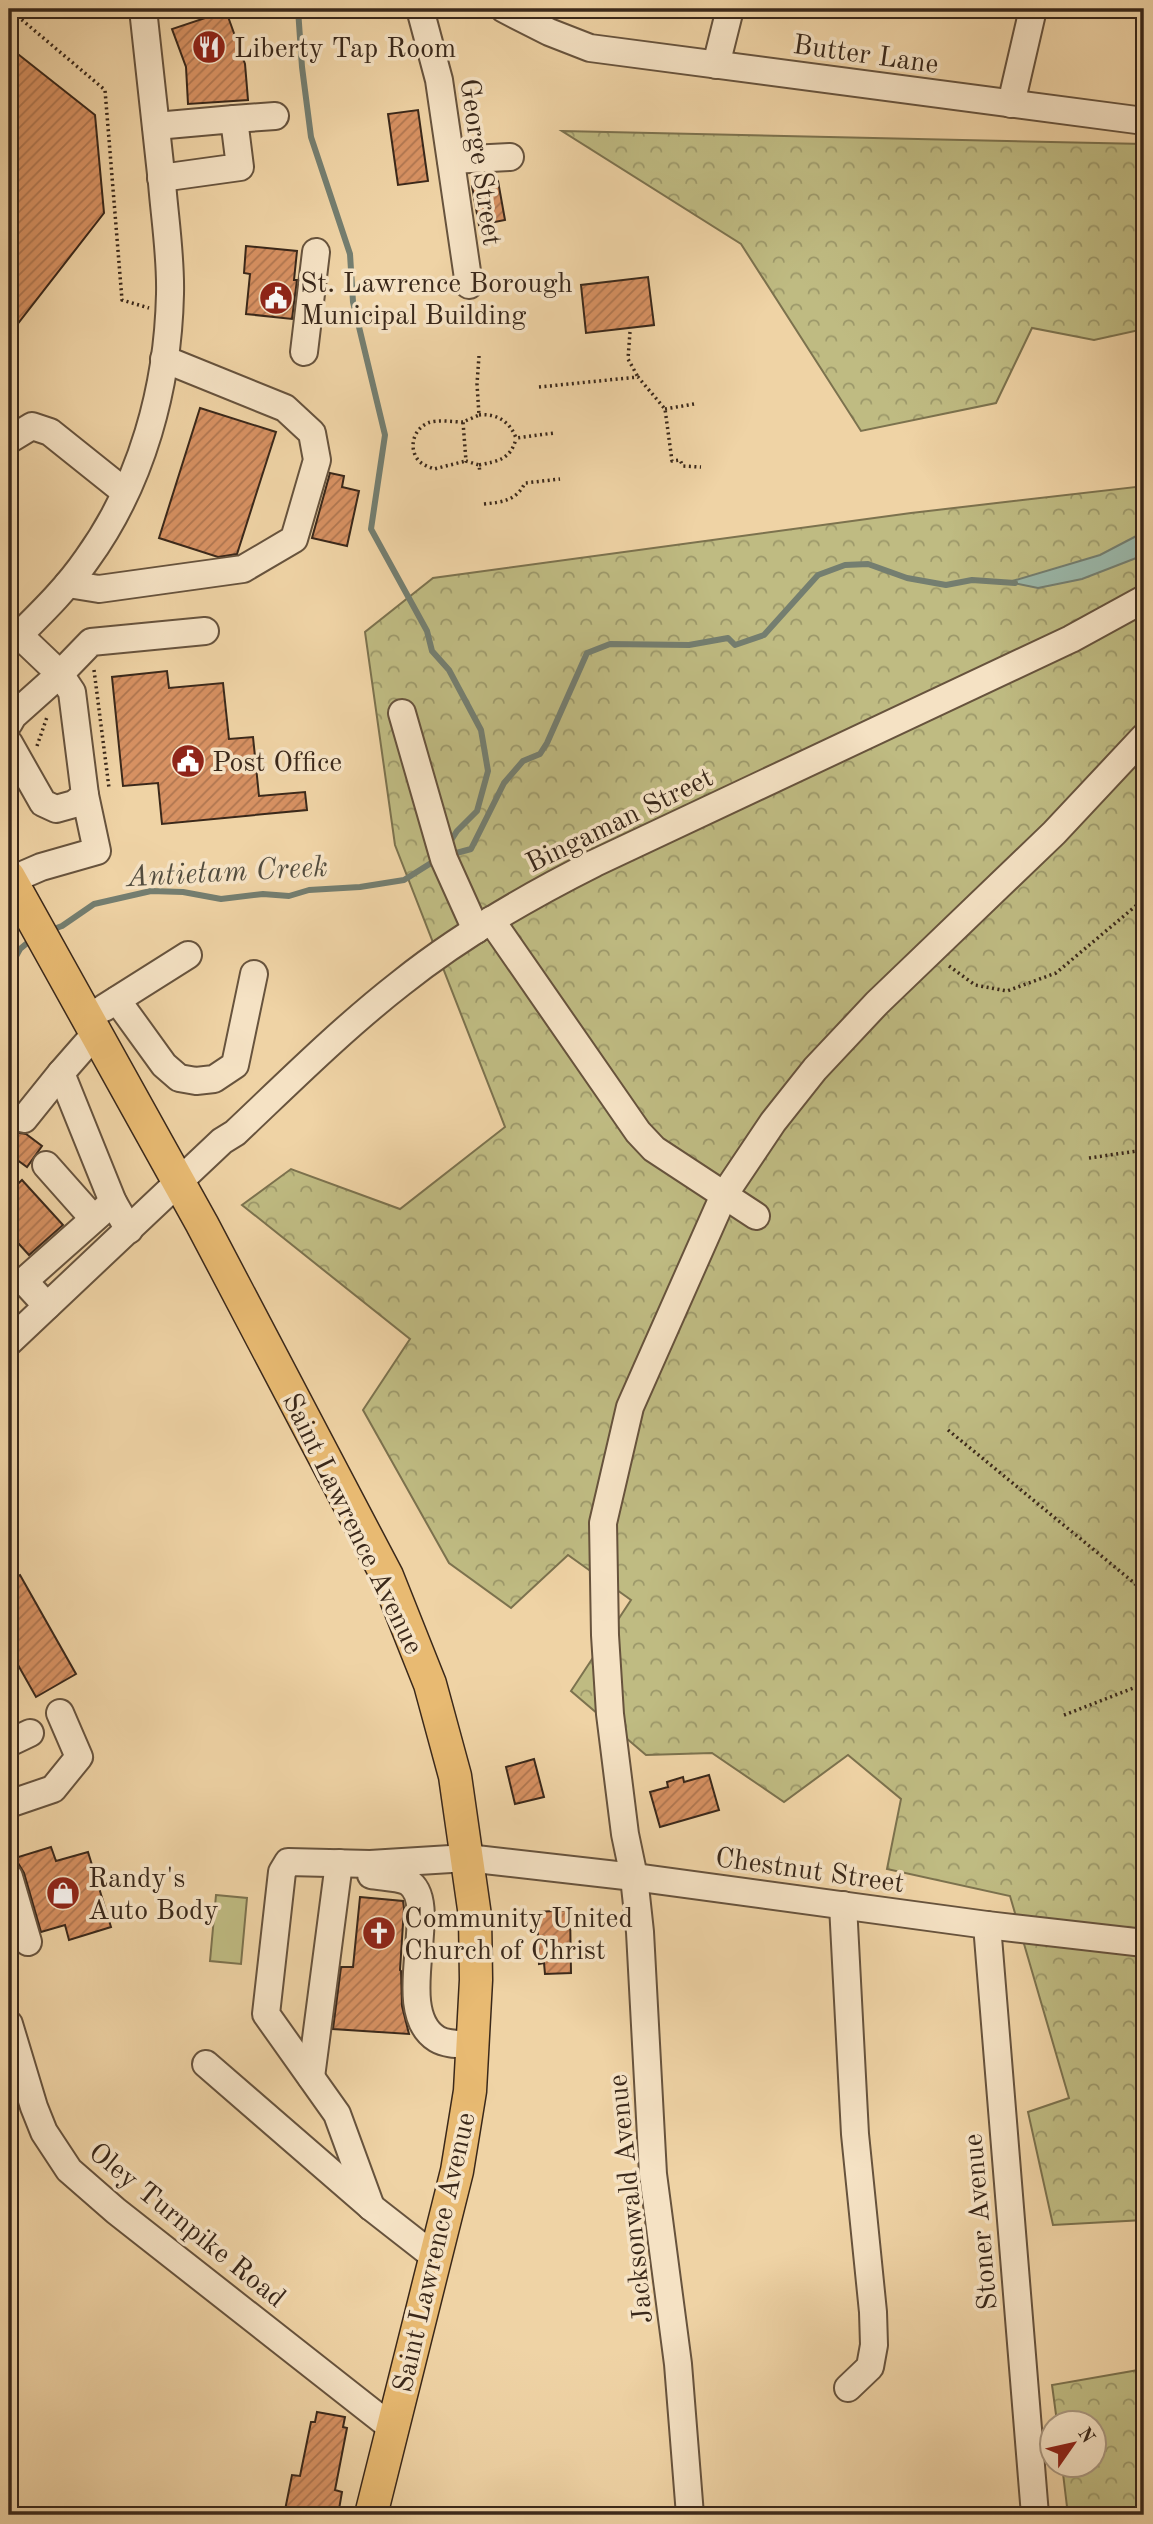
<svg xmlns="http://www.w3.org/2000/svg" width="1153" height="2524" viewBox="0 0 1153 2524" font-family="'Old Standard TT',serif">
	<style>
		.green { fill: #bfbb82; stroke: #7c724e; stroke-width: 2 }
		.forest { fill: url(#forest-crowns); stroke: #7c724e; stroke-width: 2 }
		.water { fill: #9ab7a9; stroke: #747e70; stroke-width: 2 }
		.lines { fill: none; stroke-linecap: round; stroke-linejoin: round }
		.stream { stroke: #747e70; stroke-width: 6 }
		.building { fill: url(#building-hatch); stroke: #3a281a; stroke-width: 2 }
		.minor-casing { stroke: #67533d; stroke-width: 30 }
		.major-casing { stroke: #3a281a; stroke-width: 35 }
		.path { stroke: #3a281a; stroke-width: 3.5; stroke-dasharray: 2 3.5; stroke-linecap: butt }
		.minor { stroke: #f5e2c4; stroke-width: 26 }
		.major { stroke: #e8ba72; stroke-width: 32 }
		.labels { text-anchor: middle; stroke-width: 7; stroke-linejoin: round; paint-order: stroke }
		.poi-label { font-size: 28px; fill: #3a281a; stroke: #f5e2c4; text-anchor: start }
		.street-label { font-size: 28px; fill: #3a281a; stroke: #f5e2c4 }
		.water-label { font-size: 30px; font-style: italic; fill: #524c3e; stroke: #f5e2c4 }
	</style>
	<defs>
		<pattern id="forest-crowns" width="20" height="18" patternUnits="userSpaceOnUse" patternTransform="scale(1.75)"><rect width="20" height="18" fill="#bfbb82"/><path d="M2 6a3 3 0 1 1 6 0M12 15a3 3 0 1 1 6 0" fill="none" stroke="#9c986a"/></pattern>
		<pattern id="building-hatch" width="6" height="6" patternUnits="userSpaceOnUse" patternTransform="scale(1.75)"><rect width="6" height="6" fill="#d79162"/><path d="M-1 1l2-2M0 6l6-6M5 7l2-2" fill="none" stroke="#af7650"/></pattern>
	</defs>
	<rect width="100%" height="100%" fill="#efd3a5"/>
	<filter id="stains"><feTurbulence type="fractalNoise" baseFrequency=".00286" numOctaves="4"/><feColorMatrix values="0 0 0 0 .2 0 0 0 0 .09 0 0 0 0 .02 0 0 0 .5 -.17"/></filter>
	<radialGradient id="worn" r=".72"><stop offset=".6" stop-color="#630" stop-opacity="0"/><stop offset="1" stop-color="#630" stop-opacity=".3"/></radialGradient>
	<polygon class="green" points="216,1895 247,1898 241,1964 210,1961"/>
	<g class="forest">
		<polygon points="562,131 1144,144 1144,329 1094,340 1032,328 996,403 861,431 741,244"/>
		<polygon points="1144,486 1144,2220 1053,2225 1028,2112 1069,2098 1010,1896 887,1869 901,1799 848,1755 784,1802 712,1753 646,1755 571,1691 631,1600 568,1555 511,1608 449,1563 363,1410 410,1339 242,1205 291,1169 400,1209 505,1127 395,845 365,632 433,578 911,513"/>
		<polygon points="1144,2369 1144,2515 1068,2515 1062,2465 1094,2464 1094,2422 1057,2422 1052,2385"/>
	</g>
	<polygon class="water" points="1144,532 1144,555 1082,579 1038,588 1009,582 1100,555"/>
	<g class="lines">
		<g class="stream">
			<polyline points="298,9 302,67 311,137 350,254 353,302 385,435 371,529 427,631 432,651 449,670 481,730 488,771 477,811 457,831 448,845"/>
			<polyline points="449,855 471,849 504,783 523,761 540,754 547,743 587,653 610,644 689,645 728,638 735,645 764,635 818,575 845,565 868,564 907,578 946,585 972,580 1015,583"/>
			<polyline points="48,931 62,926 94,904 151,891 183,892 221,899 263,894 289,896 309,890 360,887 404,880 439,858"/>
			<polyline points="9,969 20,949 32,939"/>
		</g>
	</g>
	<g class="building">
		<polygon points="226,11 245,64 248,100 188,104 186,67 172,29"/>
		<polygon points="9,47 95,115 104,213 9,335"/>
		<polygon points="418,110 428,181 398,185 388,114"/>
		<polygon points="498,181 505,220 479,225 472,186"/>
		<polygon points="246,246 297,251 294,280 297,280 292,319 246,314 250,274 244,273"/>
		<polygon points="648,277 654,325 586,333 581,285"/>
		<polygon points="200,408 276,432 237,554 218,557 159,538"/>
		<polygon points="330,473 344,476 342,487 359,491 347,546 312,538"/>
		<polygon points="167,671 169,688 223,683 229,739 253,737 259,796 305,792 307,810 162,824 158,783 123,786 112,677"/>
		<polygon points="9,1122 15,1132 26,1134 42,1146 27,1167 9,1154"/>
		<polygon points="22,1180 63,1225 29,1255 9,1233 9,1192"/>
		<polygon points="20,1575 76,1674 36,1697 9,1649 9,1581"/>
		<polygon points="534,1759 544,1797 515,1804 506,1767"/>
		<polygon points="709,1775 719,1810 660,1827 650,1792 668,1787 667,1782 683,1777 684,1782"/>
		<polygon points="51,1847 56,1861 88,1852 111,1927 69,1940 65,1925 41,1932 24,1873 15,1858"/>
		<polygon points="360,1897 403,1901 404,1908 400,1970 401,1971 402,2006 409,2034 333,2029 341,1967 353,1967"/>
		<polygon points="570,1910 571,1973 545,1974 544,1963 539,1964 537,1912"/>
		<polygon points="317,2412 345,2417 343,2427 347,2428 335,2490 342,2492 338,2515 284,2515 292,2475 300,2476 311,2422 315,2422"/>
	</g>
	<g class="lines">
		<g class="minor-casing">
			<g id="minor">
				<polyline points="420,9 439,80 469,285"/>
				<polyline points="504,9 549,32 590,48 1144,121"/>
				<polyline points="716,65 730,9"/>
				<polyline points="1011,104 1033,9"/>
				<polyline points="234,119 275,116"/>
				<polyline points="156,126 234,119 240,167 161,178"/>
				<polyline points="451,160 510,157"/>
				<polyline points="304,352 316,252"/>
				<polyline points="9,440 32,426 50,432 125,492"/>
				<polyline points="68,584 99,589 243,569 294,539 317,460 312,433 285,408 164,359"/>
				<polyline points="19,635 60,674 91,642 205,631"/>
				<path d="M9 645C37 617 65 591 87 559 142 483 168 387 170 294 171 257 165 220 162 183 156 125 149 67 143 9"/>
				<polyline points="402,713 444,859 476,930"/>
				<polyline points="9,723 13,716 60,674 72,692 85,795 74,804 56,809 43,803 9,743"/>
				<polyline points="11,880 41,867 97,851 85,795"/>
				<polyline points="491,920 638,1132 654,1149 756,1216"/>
				<polyline points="117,1000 164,1065 179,1078 196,1081 214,1079 235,1065 254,974"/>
				<polyline points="104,1008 188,955"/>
				<polyline points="96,1033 61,1073 113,1202 129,1230"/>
				<polyline points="24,1119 61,1073"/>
				<polyline points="46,1165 93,1218"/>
				<polyline points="47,1306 24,1281 113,1202"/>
				<path d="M9 1342 222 1141 235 1133C289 1082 342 1029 401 983 461 935 527 897 595 863L1071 639 1144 599"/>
				<polyline points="9,1743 30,1733"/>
				<polyline points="9,1804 53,1789 79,1757 60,1713"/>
				<path d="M371 1869V1875C381 1877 399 1877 408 1882 443 1903 390 2010 437 2039 447 2045 462 2044 474 2045"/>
				<polyline points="9,1877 28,1942"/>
				<polyline points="843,1905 855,2134 873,2312 874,2345 870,2367 848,2388"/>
				<polyline points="987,1925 1035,2515"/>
				<polyline points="9,2024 34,2107 44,2132 69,2170 116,2211 391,2427"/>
				<polyline points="206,2064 371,2207 435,2257"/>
				<polyline points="311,2077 339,1863"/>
				<polyline points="371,2207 337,2114 266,2014 282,1872 288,1862 370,1864 467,1858 634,1877 987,1925 1144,1943"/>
				<polyline points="690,2515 678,2364 653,2174 640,1932 634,1877 625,1834 610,1714 605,1635 603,1523 630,1407 724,1195 773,1122 815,1069 877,1003 1054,833 1144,737"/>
			</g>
		</g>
		<g class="major-casing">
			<polyline id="major" points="9,877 202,1224 387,1576 430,1684 455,1776 475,1916 476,1980 470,2091 457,2171 371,2515"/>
		</g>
		<g class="path">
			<polyline points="9,9 105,90 122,300 149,308"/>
			<polyline points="630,332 628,359 638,377"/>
			<polyline points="479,356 477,384 479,415 463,422 466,461 479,465 480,473"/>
			<polyline points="539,387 638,377 665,409 672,461 680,460 683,466 701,467"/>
			<polyline points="665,409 694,404"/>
			<path d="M479 415C497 413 510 422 516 438L554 433"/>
			<path d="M463 422C453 422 437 419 428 423 413 429 408 449 419 461 423 465 429 467 434 469L466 461"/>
			<path d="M479 465C498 461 510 460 516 439"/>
			<path d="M484 504C502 502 516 501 525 483L560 479"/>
			<polyline points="94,670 109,788"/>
			<polyline points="37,746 47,717"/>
			<polyline points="949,966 975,985 1007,991 1056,973 1144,899"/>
			<polyline points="1089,1158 1144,1150"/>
			<polyline points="948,1430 1144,1591"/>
			<polyline points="1064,1715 1144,1684"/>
		</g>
		<use href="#minor" class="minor"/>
		<use href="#major" class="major"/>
	</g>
	<defs>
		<g id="restaurant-disc" transform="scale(1.75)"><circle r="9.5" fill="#8f2418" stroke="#f5e2c4"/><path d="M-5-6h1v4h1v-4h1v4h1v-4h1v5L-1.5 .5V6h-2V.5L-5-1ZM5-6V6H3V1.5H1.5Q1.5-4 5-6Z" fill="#fff"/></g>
		<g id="civic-disc" transform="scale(1.75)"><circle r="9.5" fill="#8f2418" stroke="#f5e2c4"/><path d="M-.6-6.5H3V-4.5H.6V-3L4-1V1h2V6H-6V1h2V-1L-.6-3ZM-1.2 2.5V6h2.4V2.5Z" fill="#fff"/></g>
		<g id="shop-disc" transform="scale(1.75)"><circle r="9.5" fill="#8f2418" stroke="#f5e2c4"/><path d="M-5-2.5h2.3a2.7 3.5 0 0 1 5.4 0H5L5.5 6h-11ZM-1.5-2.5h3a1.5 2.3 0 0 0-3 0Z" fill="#fff"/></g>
		<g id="church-disc" transform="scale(1.75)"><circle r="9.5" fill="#8f2418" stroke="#f5e2c4"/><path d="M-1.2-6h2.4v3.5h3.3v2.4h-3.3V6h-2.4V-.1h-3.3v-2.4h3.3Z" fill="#fff"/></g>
	</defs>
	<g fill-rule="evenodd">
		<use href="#restaurant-disc" x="209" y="47"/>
		<use href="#civic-disc" x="276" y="298"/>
		<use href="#civic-disc" x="188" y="761"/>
		<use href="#shop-disc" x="63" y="1893"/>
		<use href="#church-disc" x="379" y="1933"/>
	</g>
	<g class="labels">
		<g class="poi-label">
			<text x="234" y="57">Liberty Tap Room</text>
			<text x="300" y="292">St. Lawrence Borough<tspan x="300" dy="32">Municipal Building</tspan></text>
			<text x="212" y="771">Post Office</text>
			<text x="88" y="1887">Randy's<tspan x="88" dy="32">Auto Body</tspan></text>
			<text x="404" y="1927">Community United<tspan x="404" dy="32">Church of Christ</tspan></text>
		</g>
		<g class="street-label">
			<text transform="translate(866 53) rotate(8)" y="10">Butter Lane</text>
			<text transform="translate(482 162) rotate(82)" y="10">George Street</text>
			<text transform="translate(619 819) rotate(-26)" y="10">Bingaman Street</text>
			<text transform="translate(354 1523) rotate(64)" y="10">Saint Lawrence Avenue</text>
			<text transform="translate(810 1869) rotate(8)" y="10">Chestnut Street</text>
			<text transform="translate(629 2199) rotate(-96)" y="10">Jacksonwald Avenue</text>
			<text transform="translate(979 2222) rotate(-95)" y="10">Stoner Avenue</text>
			<text transform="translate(188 2224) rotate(39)" y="10">Oley Turnpike Road</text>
			<text transform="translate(433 2252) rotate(-77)" y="10">Saint Lawrence Avenue</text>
		</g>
		<g class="water-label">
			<text transform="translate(227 871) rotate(-3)" y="10">Antietam Creek</text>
		</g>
	</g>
	<rect width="1153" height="2524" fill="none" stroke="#efd3a5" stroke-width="35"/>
	<rect x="10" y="10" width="1132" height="2503" fill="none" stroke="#3a281a" stroke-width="3.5"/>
	<rect x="18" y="18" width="1118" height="2489" fill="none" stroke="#3a281a" stroke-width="2"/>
	<g transform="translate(1073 2444) rotate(56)"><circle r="33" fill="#f5e2c4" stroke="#aa9880" stroke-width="2"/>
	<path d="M0-5L12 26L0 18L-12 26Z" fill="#8f2418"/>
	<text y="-10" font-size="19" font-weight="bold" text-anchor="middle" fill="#3a281a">N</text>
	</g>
	<rect width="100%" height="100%" filter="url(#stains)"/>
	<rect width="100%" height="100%" fill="url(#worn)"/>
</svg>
